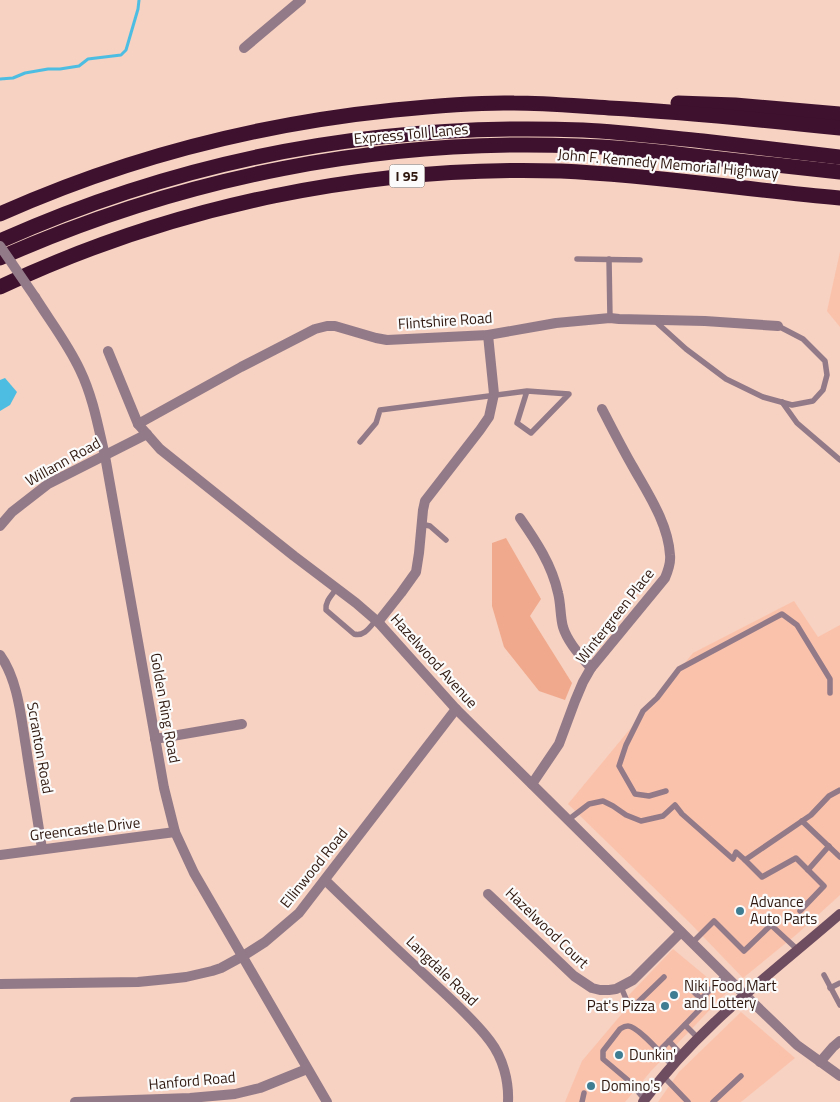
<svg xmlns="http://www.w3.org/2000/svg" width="840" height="1102" viewBox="0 0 840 1102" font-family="'Titillium Web',sans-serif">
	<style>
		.built { fill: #fbc2ab }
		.green { fill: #f0a98c }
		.water { fill: #4dbee2 }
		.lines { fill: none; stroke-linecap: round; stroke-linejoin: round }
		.stream { stroke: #4dbee2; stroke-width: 3 }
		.service { stroke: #937a88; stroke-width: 5.5 }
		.minor { stroke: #937a88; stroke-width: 10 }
		.tertiary { stroke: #937a88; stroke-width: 10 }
		.secondary { stroke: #6f4d61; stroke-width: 10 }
		.motorway { stroke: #3e112f; stroke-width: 15 }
		.tertiary-bridge { stroke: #937a88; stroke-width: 10 }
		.poi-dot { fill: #3f7d93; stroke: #fbfbfb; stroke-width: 2 }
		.labels { text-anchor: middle; stroke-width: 4.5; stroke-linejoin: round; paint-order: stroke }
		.shield { fill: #fbfbfb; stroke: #6c5c56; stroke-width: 1 }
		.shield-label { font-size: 14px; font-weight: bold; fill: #2f180f }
		.street-label { font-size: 15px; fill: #2f180f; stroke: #fbfbfb }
		.poi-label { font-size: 15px; fill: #2f180f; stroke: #fbfbfb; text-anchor: start }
	</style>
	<rect width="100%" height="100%" fill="#f7d1c1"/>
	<g class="built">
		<polygon points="840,252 840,327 827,311"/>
		<polygon points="794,601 818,637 840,625 840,895 797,934 743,978 691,924 568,804 693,653"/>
		<polygon points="673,949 726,993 651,1071 625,1102 565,1102 582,1061 626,1009 629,995"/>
		<polygon points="741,1012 795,1058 741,1102 658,1102 679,1072"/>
	</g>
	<polygon class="green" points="506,538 541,599 530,616 572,683 565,700 539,691 504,647 492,606 492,543"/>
	<polygon class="water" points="5,378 17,392 10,405 0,411 0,380"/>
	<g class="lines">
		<polyline class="stream" points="0,79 13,78 25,73 48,69 60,69 79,66 88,59 121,55 126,50 138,9 139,0"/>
		<g class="service">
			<polyline points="577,259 640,260"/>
			<polyline points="609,259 610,318"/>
			<polyline points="655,321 686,349 726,379 763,397 792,405 813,401 823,390 827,375 825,361 803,339 778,326"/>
			<polyline points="782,402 797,423 840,460"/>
			<polyline points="360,442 376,423 380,410 527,391 569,394 531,433 517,423 527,391"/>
			<polyline points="421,524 430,526 446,540"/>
			<path d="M337 588C332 595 325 601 326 610L354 634C364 637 370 627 376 620"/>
			<polyline points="666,791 649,796 635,794 619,766 626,745 643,711 657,698 679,669 782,614 797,625 830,679 830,693"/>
			<polyline points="568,820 589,804 603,801 613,806 626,815 641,821 663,816 675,805 682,814 733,859 736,852 745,860 811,815 829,796 840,790"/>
			<polyline points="802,821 840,857"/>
			<polyline points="745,860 762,877 796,858 824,886 800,911"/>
			<polyline points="808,870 829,846"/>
			<polyline points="692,943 714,921 744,951 771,925 798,950"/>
			<polyline points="824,975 840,1005"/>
			<polyline points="621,987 627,1001 631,1006 635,1005 664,977"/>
			<polyline points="689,987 701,999"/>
			<polyline points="830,988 840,983"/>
			<polyline points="685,1025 698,1038"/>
			<polyline points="659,1051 669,1041"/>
			<polyline points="682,1055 669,1041 703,1006 701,999 725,975"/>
			<polyline points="663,1076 688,1102"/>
			<path d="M645 1100 629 1081 603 1059V1051L620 1029C623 1027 624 1026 628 1026 638 1026 664 1057 672 1065"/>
			<polyline points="582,1102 584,1093"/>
			<polyline points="713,1102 741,1076"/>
		</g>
		<g class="minor">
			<polyline points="244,48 301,0"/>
			<polyline points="108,351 138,424 160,449 294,556 356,603 378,622 456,709 745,995 797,1045 840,1076"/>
			<polyline points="138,424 241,367 315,329 327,326 335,326 376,338 387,340 488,335 556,323 610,318 619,319 705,321 778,326"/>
			<path d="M520 518C536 541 552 565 558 593 561 604 560 616 563 627 568 643 581 656 591 668"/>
			<polyline points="0,526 12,512 48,484 147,434"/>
			<polyline points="378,622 401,593 416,572 419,553 423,510 425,501 480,430 489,417 494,394 488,335"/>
			<path d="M0 655C18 680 21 717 26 747 31 781 37 815 42 849"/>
			<polyline points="155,739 242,724"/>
			<path d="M532 784 559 744 575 701 583 682 591 668 665 578C668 571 671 563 670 555 668 523 648 494 633 467 622 448 612 428 602 409"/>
			<polyline points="0,855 175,832"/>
			<path d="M325 880C358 912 391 944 425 975 446 995 473 1018 490 1041 503 1058 509 1081 508 1102"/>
			<polyline points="488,894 574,976 592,988 600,990 609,990 616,989 633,980 681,932"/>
			<polyline points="0,984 138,982 168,979 186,977 212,971 221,968 243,956 265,942 299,913 456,709"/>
			<polyline points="820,1062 833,1047 840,1041"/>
			<polyline points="75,1102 190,1098 235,1094 260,1088 307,1069"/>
		</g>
		<path class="tertiary" d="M35 297C50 321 68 344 80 370 93 397 98 426 105 456L164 788 175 832 194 873 327 1102"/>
		<path class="secondary" d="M643 1102C697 1028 772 973 840 914"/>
		<g class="motorway">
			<polyline points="678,103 735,105 840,114"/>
			<path d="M0 214C125 158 258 124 394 110 433 106 474 102 514 103 545 103 577 106 609 108 686 112 763 120 840 128"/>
			<path d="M0 241C185 158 380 122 583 130 623 132 663 137 703 141 749 146 794 152 840 157"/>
			<path d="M0 258C182 177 379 138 578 146 620 147 662 152 703 157 749 162 794 167 840 172"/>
			<path d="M0 287C174 205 369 165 561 171 654 175 747 190 840 198"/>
		</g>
		<polyline class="tertiary-bridge" points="0,246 35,297"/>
	</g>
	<g class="poi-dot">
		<circle cx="740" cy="911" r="5"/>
		<circle cx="674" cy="995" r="5"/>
		<circle cx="665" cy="1006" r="5"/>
		<circle cx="619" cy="1055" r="5"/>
		<circle cx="591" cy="1086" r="5"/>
	</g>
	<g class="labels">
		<rect class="shield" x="389.5" y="164.5" width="35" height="23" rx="4"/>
		<g class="shield-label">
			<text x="407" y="181">I 95</text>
		</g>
		<g class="street-label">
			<text transform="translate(411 134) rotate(-5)" y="5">Express Toll Lanes</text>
			<text transform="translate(668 164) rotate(5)" y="5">John F. Kennedy Memorial Highway</text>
			<text transform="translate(445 321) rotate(-4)" y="5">Flintshire Road</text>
			<text transform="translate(63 462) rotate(-29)" y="5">Willann Road</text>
			<text transform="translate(615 616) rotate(-52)" y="5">Wintergreen Place</text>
			<text transform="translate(434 661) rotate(48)" y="5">Hazelwood Avenue</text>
			<text transform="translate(165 708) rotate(80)" y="5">Golden Ring Road</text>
			<text transform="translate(40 748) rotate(80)" y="5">Scranton Road</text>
			<text transform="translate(85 829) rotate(-7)" y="5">Greencastle Drive</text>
			<text transform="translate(314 868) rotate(-51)" y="5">Ellinwood Road</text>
			<text transform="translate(547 928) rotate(44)" y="5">Hazelwood Court</text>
			<text transform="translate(442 971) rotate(44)" y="5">Langdale Road</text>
			<text transform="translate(192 1081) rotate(-5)" y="5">Hanford Road</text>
		</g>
		<g class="poi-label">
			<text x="750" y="907">Advance<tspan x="750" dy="17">Auto Parts</tspan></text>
			<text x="684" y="991">Niki Food Mart<tspan x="684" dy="17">and Lottery</tspan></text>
			<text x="655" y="1011" text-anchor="end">Pat's Pizza</text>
			<text x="629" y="1060">Dunkin'</text>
			<text x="601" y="1091">Domino's</text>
		</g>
	</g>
</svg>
